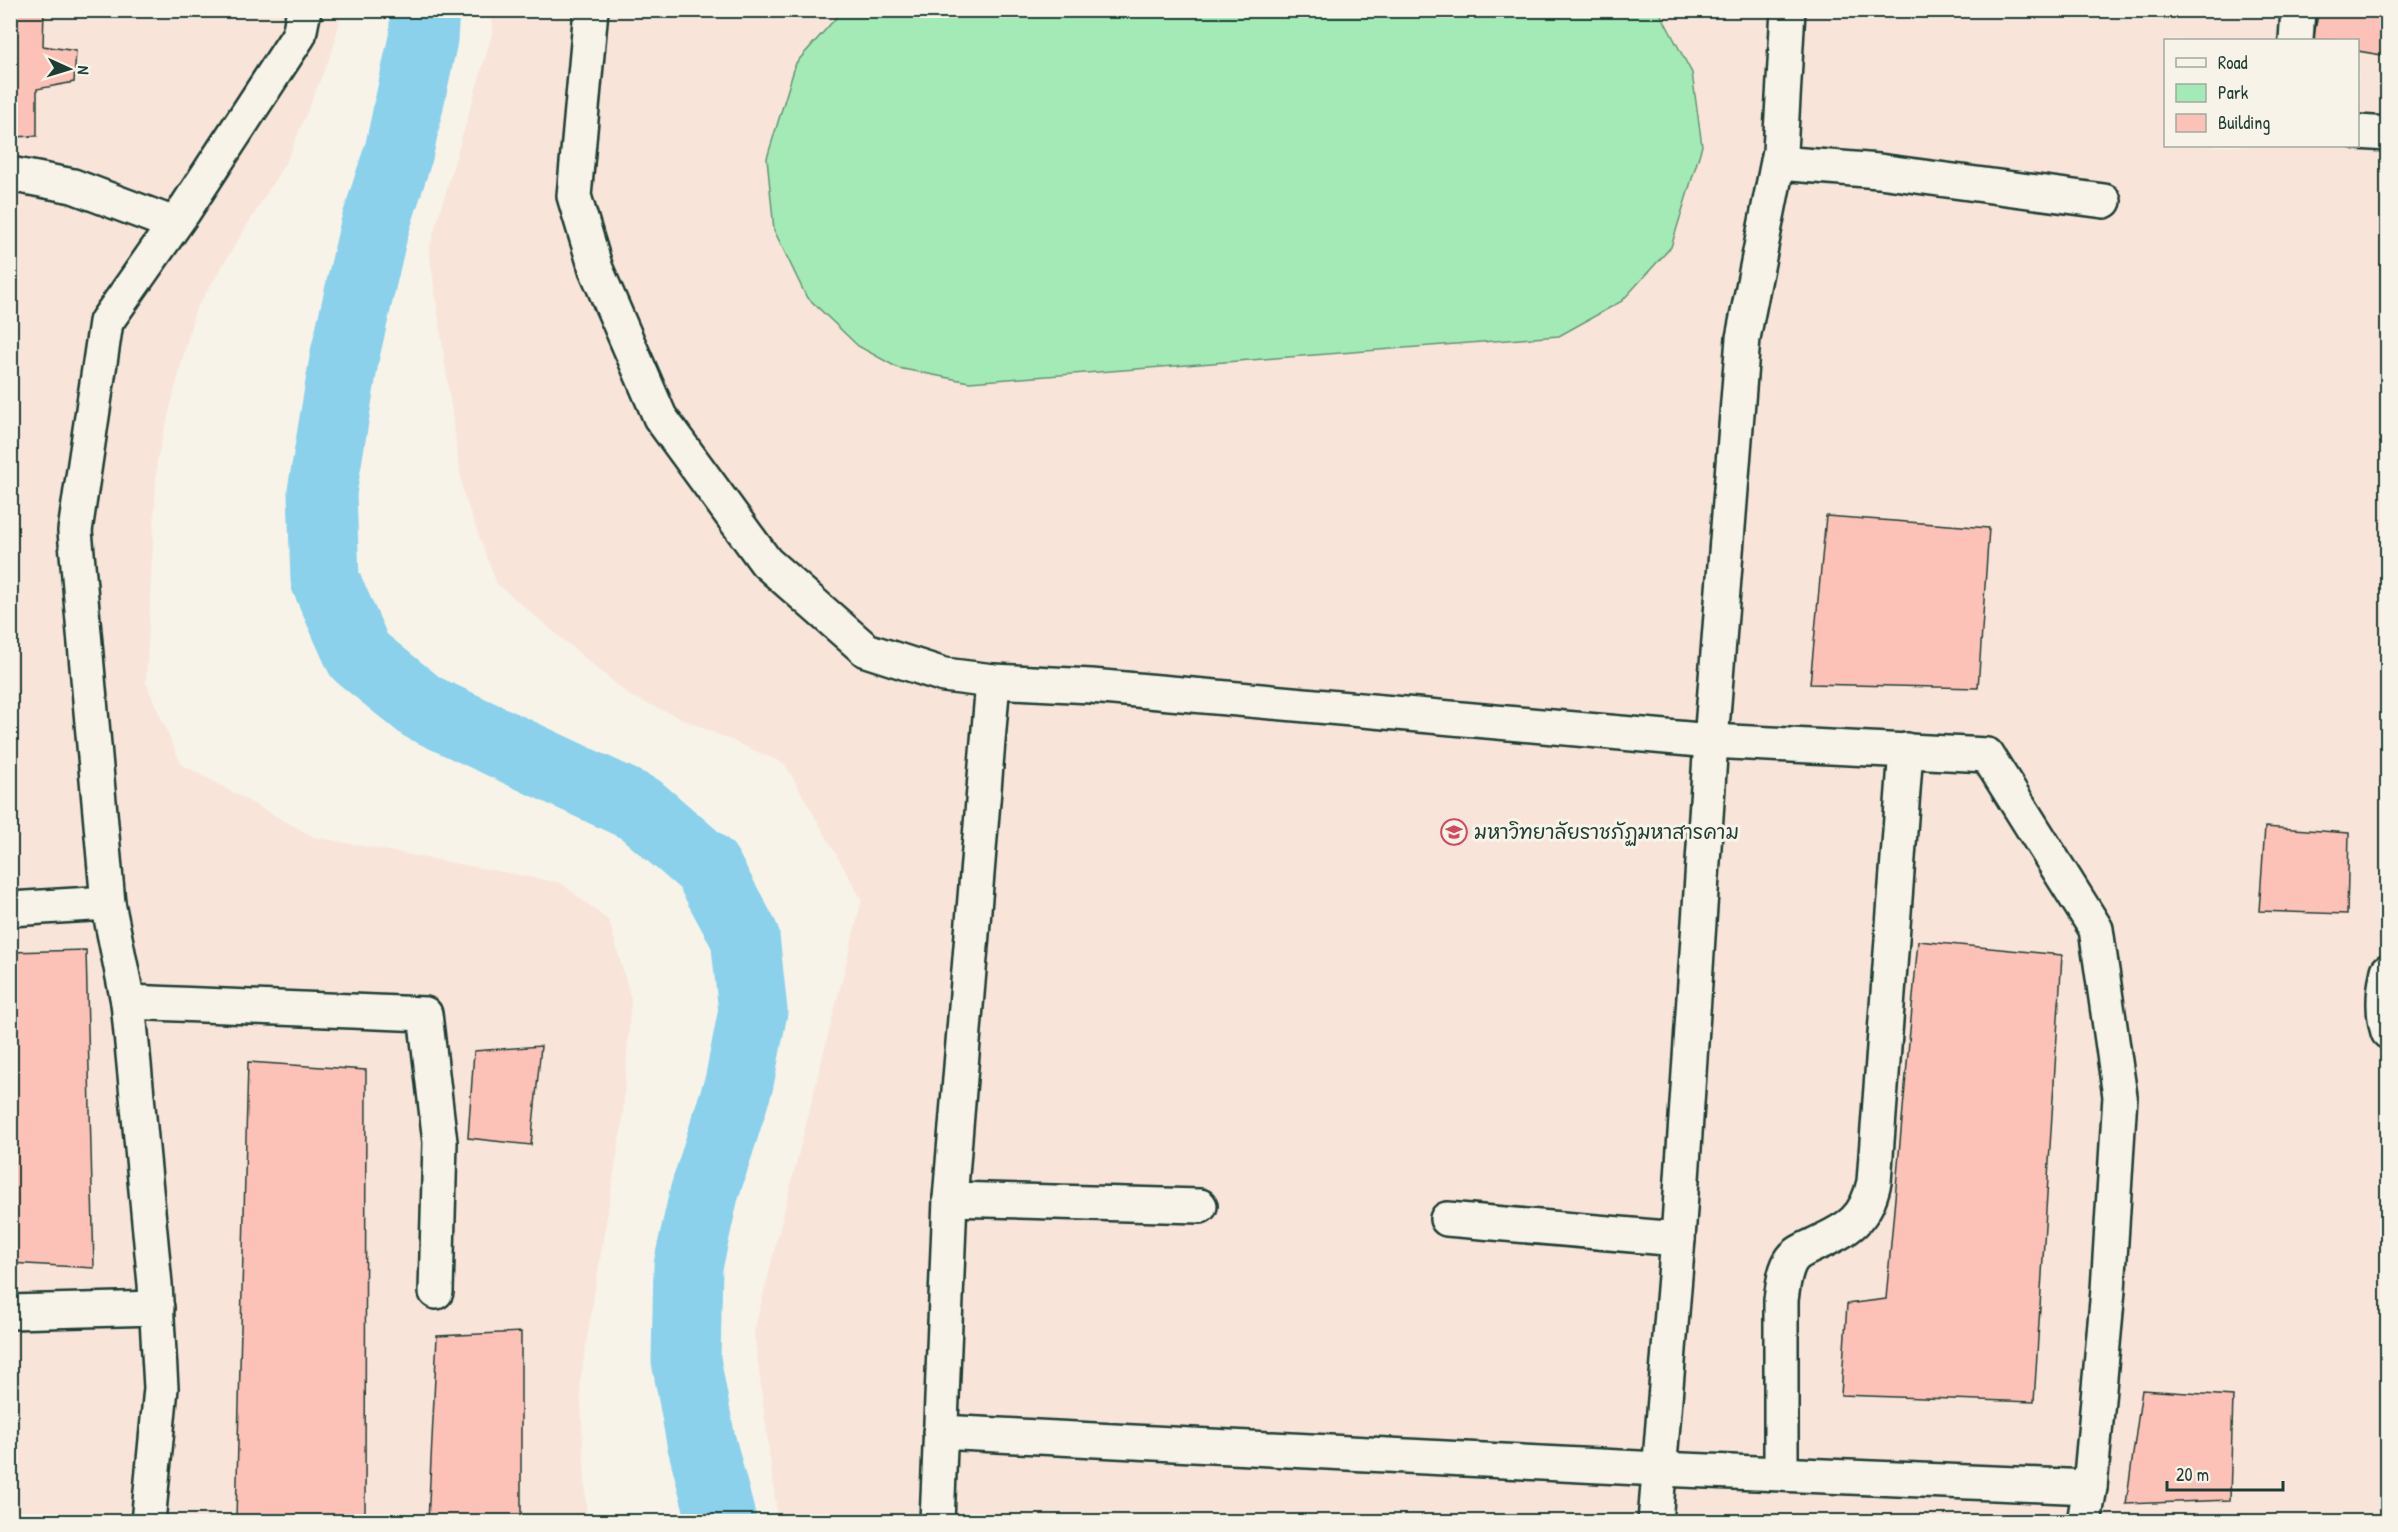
<svg xmlns="http://www.w3.org/2000/svg" width="2398" height="1532" viewBox="0 0 2398 1532" font-family="'Patrick Hand','Playpen Sans Thai',sans-serif">
	<style>
		.built { fill: #f9e4d9; fill-rule: evenodd }
		.green { fill: #a4eab6; stroke: #629475; stroke-width: 1.5 }
		.lines { fill: none; stroke-linecap: round; stroke-linejoin: round }
		.river { stroke: #8bd1ec; stroke-width: 69 }
		.building { fill: #fdc2b7; stroke: #1f3d34; stroke-width: 1.5 }
		.minor-casing { stroke: #1f3d34; stroke-width: 38 }
		.minor { stroke: #f7f3e8; stroke-width: 33 }
		.labels { text-anchor: middle; stroke-width: 6; stroke-linejoin: round; paint-order: stroke }
		.poi-label { font-size: 20px; fill: #1f3d34; stroke: #f7f3e8; text-anchor: start }
	</style>
	<rect width="100%" height="100%" fill="#f7f3e8"/>
	<filter id="ink" filterUnits="userSpaceOnUse"><feTurbulence type="fractalNoise" baseFrequency=".0167" numOctaves="2"/><feDisplacementMap in="SourceGraphic" scale="12" xChannelSelector="R" yChannelSelector="G"/><feConvolveMatrix kernelMatrix="1 2 1 2 8 2 1 2 1" color-interpolation-filters="sRGB"/></filter>
	<g filter="url(#ink)">
		<g class="built">
			<polygon points="10,11 342,11 333,49 288,158 195,311 157,459 146,683 181,764 314,837 561,883 609,921 631,999 622,1124 580,1382 587,1521 11,1521"/>
			<path d="M490 11H2387V1521H778L754 1332 862 900 785 764 630 696 497 584 463 493 429 249 493 31ZM2166 40H2358V146H2166Z"/>
		</g>
		<polygon class="green" points="843,10 1659,11 1692,73 1702,146 1671,247 1622,301 1559,336 969,382 898,368 858,346 806,296 774,230 767,158 796,63"/>
		<g class="lines">
			<polyline class="river" points="425,10 423,39 399,151 374,229 345,354 322,492 325,580 359,656 422,707 640,809 707,867 745,937 753,1011 739,1083 704,1194 688,1266 686,1360 701,1441 722,1522"/>
		</g>
		<g class="building">
			<polygon points="10,10 44,10 43,46 76,51 74,82 37,89 37,136 10,137"/>
			<polygon points="2319,10 2388,10 2388,56 2358,51 2358,40 2313,40"/>
			<polygon points="1826,516 1989,528 1978,688 1810,684"/>
			<polygon points="2265,827 2349,833 2347,914 2259,911"/>
			<polygon points="1918,941 2062,955 2034,1402 1841,1395 1847,1304 1886,1299"/>
			<polygon points="86,950 94,1268 10,1263 10,952"/>
			<polygon points="541,1046 531,1145 468,1138 474,1051"/>
			<polygon points="248,1062 366,1070 365,1521 236,1519"/>
			<polygon points="521,1332 521,1519 483,1522 428,1522 437,1336"/>
			<polygon points="2142,1390 2233,1396 2230,1500 2126,1504"/>
		</g>
		<g class="lines">
			<g class="minor-casing">
				<g id="minor">
					<polyline points="591,10 574,196 596,269 660,417 766,562 866,650 944,675 993,681 1091,686 1711,741 1987,755 2096,929 2120,1096 2108,1290 2090,1487 1659,1469 940,1432"/>
					<polyline points="2296,40 2298,10"/>
					<polyline points="2358,132 2388,134"/>
					<polyline points="1778,163 1879,171 2104,201"/>
					<polyline points="10,174 73,186 174,224"/>
					<polyline points="10,909 108,903"/>
					<path d="M2388 971C2383 992 2382 1012 2388 1032"/>
					<polyline points="128,1002 425,1014 440,1142 436,1292"/>
					<polyline points="950,1199 1200,1206"/>
					<polyline points="1447,1219 1678,1239"/>
					<polyline points="10,1312 157,1308"/>
					<path d="M1781 1473V1300C1783 1287 1784 1270 1792 1259 1797 1252 1808 1248 1816 1244 1849 1229 1866 1219 1874 1182L1906 750"/>
					<polyline points="148,1522 161,1388 155,1284 128,1002 108,903 75,531 106,322 184,211 299,35 304,10"/>
					<polyline points="937,1522 950,1199 993,681"/>
					<polyline points="1655,1522 1678,1239 1711,741 1743,338 1780,151 1788,10"/>
					<polyline points="2084,1522 2090,1487"/>
				</g>
			</g>
			<use href="#minor" class="minor"/>
		</g>
	</g>
	<defs>
		<g id="university-ring" transform="scale(1.35)"><circle r="9.5" fill="#f7f3e8" stroke="#d1495b" stroke-width="1.5"/><path d="M0-5L7-2L0 1L-7-2ZM-4 1L0 2.5L4 1V4Q0 6-4 4Z" fill="#d1495b"/></g>
	</defs>
	<g fill-rule="evenodd">
		<use href="#university-ring" x="1454" y="832"/>
	</g>
	<g class="labels">
		<g class="poi-label">
			<text x="1474" y="839">มหาวิทยาลัยราชภัฏมหาสารคาม</text>
		</g>
	</g>
	<rect width="2398" height="1532" fill="none" stroke="#f7f3e8" stroke-width="36"/>
	<rect x="18" y="18" width="2362" height="1496" fill="none" stroke="#1f3d34" stroke-width="2" filter="url(#ink)"/>
	<rect x="2164" y="39" width="195" height="108" fill="#f7f3e8" stroke="#a1aaa0" stroke-width="1.5"/>
	<rect x="2176" y="58" width="30" height="9" fill="#f7f3e8" stroke="#a1aaa0" stroke-width="1.5"/>
	<text x="2218" y="69" font-size="18" fill="#1f3d34">Road</text>
	<rect x="2176" y="84" width="30" height="18" fill="#a4eab6" stroke="#a1aaa0" stroke-width="1.5"/>
	<text x="2218" y="99" font-size="18" fill="#1f3d34">Park</text>
	<rect x="2176" y="114" width="30" height="18" fill="#fdc2b7" stroke="#a1aaa0" stroke-width="1.5"/>
	<text x="2218" y="129" font-size="18" fill="#1f3d34">Building</text>
	<g transform="translate(69 69) rotate(94)" stroke="#f7f3e8" stroke-width="4.5" paint-order="stroke">
	<path d="M0-4.5L10 22L0 15L-10 22Z" fill="#1f3d34"/>
	<text y="-9" font-size="16" font-weight="bold" text-anchor="middle" fill="#1f3d34">N</text>
	</g>
	<path d="M2167 1481v9h116v-9" fill="none" stroke="#1f3d34" stroke-width="3"/>
	<text x="2176" y="1481" font-size="18" fill="#1f3d34" stroke="#f7f3e8" stroke-width="4.5" paint-order="stroke">20 m</text>
</svg>
